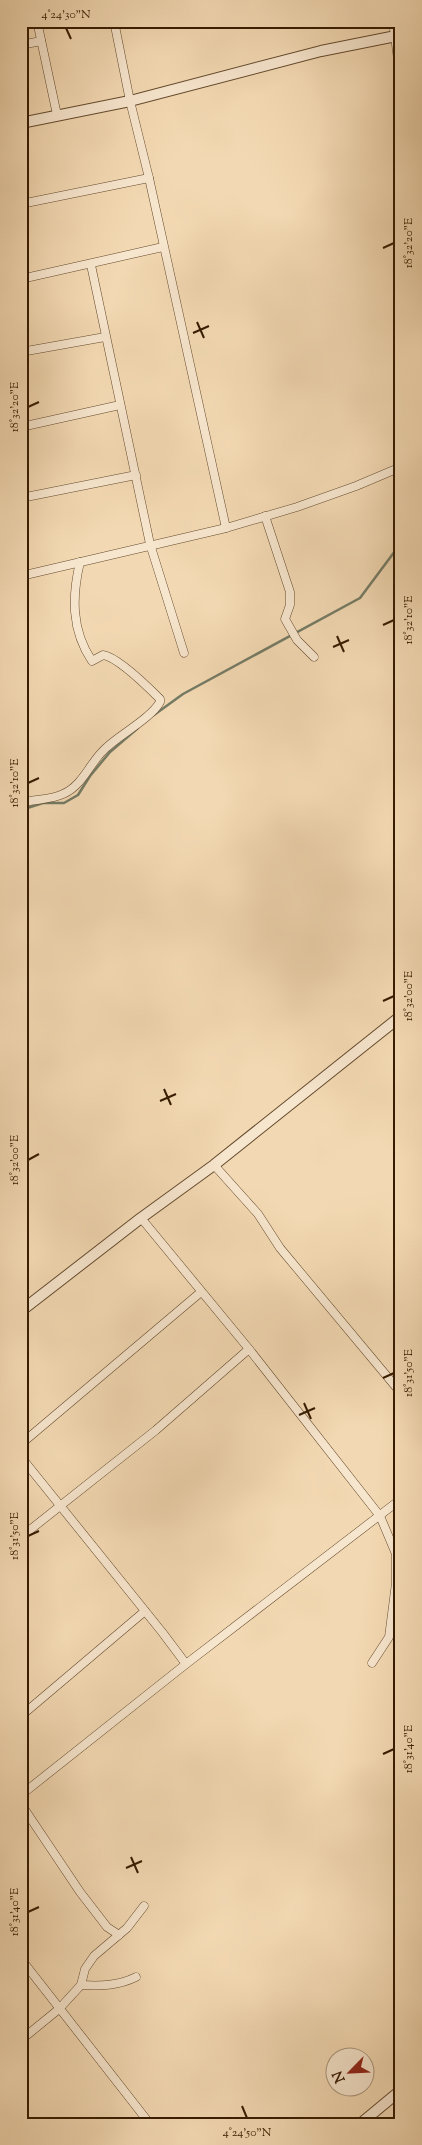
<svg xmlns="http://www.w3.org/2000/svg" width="422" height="2145" viewBox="0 0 422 2145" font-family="'Sorts Mill Goudy',serif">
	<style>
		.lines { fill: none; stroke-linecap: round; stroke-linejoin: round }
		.stream { stroke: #747b65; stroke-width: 2.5 }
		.minor-casing { stroke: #654a2d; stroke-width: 9 }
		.tertiary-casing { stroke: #654a2d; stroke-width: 12 }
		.minor { stroke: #f7e6ce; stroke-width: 8 }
		.tertiary { stroke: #f7e6ce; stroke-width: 10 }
		.ticks { fill: none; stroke: #361b00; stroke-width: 2 }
		.neatline { fill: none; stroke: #361b00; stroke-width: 2 }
		.ticks-label { font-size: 12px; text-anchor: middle; fill: #361b00 }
	</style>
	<rect width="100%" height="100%" fill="#f3d9b3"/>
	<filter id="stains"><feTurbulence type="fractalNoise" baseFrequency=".004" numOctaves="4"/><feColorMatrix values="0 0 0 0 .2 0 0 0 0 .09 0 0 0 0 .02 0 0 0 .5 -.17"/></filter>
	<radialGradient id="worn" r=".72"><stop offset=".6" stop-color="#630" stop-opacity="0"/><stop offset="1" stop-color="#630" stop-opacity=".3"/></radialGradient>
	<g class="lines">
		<g class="stream">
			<polyline points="154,715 183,694 360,598 401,543"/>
			<polyline points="21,810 43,803 64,803 78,795 90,776 110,752 138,728"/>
		</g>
		<g class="minor-casing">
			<g id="minor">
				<polyline points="37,21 57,115"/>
				<polyline points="114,21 130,101 149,178 226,528"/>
				<polyline points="393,21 401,83"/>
				<polyline points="21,45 41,41"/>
				<polyline points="21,204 149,178"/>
				<polyline points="91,265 150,544 184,653"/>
				<polyline points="21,279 163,247"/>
				<polyline points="21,352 105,337"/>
				<polyline points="21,427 120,405"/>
				<polyline points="21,498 136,475"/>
				<polyline points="265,516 290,592 290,605 285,619 297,640 314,657"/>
				<polyline points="21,576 226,528 297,507 356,486 401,467"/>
				<path d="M21 803C34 799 51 800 63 794 84 785 90 761 107 747 121 734 151 718 160 702V699C149 688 118 657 103 655L92 661C71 630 72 596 80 562"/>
				<polyline points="214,1165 258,1214 280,1248 401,1393"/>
				<polyline points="141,1218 249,1349 380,1516 396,1554 396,1583 389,1637 372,1663"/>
				<polyline points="21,1444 201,1292"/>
				<polyline points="21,1457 162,1632 186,1664"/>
				<polyline points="21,1537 156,1430 249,1349"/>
				<polyline points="21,1716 145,1611"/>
				<polyline points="21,1795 186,1664 401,1499"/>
				<polyline points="21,1804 80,1892 107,1927 119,1935"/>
				<polyline points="21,1959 150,2124"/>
				<path d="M81 1985C100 1986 118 1986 136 1977"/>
				<polyline points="21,2040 59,2009 81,1985 85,1969 94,1956 127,1928 144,1906"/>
			</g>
		</g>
		<g class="tertiary-casing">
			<g id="tertiary">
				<polyline points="21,123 130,101 321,51 401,35"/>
				<polyline points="21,1311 141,1218 214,1165 401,1016"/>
				<polyline points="360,2124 401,2090"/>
			</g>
		</g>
		<use href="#minor" class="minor"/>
		<use href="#tertiary" class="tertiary"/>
	</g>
	<path class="ticks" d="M66 28 71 39M383 248 394 243M197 322 204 338M193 333 209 326M28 407 39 402M383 625 394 620M337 636 344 652M333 647 349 640M28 783 39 778M383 1001 394 996M164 1089 171 1105M160 1101 176 1094M28 1160 39 1154M383 1378 394 1373M304 1403 311 1419M299 1415 315 1408M28 1536 39 1531M383 1754 394 1749M131 1857 138 1873M126 1868 142 1861M28 1912 39 1907M242 2106 247 2118"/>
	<rect width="422" height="2145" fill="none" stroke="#f3d9b3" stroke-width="55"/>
	<g transform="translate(350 2072) rotate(246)"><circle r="24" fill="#f7e6ce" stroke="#aa957c"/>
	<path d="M0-4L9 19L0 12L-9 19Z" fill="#8f2418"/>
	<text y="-8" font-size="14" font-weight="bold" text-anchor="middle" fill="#361b00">N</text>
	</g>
	<rect x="28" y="28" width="366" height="2090" class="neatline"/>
	<g class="ticks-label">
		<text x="66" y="18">4°24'30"N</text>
		<text transform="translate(408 243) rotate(-90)" y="4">18°32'20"E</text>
		<text transform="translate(14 407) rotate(-90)" y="4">18°32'20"E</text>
		<text transform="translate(408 620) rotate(-90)" y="4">18°32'10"E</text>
		<text transform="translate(14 783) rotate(-90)" y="4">18°32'10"E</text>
		<text transform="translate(408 996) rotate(-90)" y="4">18°32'00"E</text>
		<text transform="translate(14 1160) rotate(-90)" y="4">18°32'00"E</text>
		<text transform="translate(408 1373) rotate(-90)" y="4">18°31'50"E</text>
		<text transform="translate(14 1536) rotate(-90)" y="4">18°31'50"E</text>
		<text transform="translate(408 1749) rotate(-90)" y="4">18°31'40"E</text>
		<text transform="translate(14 1912) rotate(-90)" y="4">18°31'40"E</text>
		<text x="247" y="2136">4°24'50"N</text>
	</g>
	<rect width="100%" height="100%" filter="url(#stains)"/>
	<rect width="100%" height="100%" fill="url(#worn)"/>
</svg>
